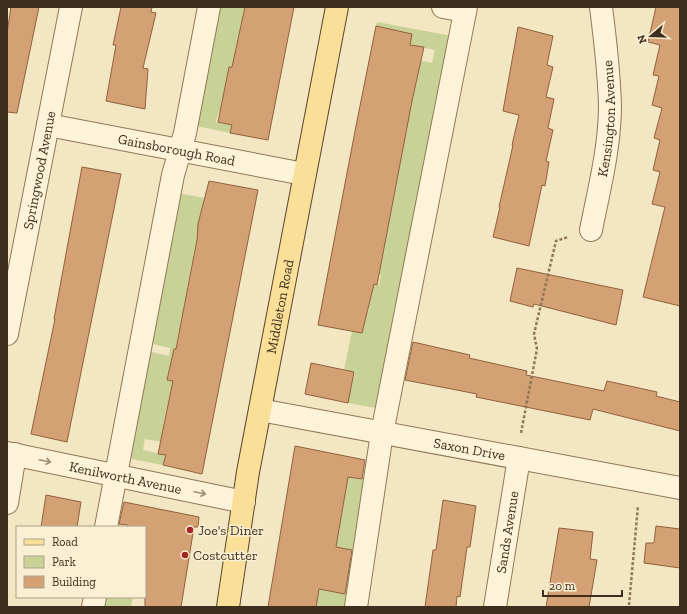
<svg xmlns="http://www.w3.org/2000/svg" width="687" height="614" viewBox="0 0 687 614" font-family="'Zilla Slab',serif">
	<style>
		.green { fill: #c8d296 }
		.building { fill: #d4a175; stroke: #91613b }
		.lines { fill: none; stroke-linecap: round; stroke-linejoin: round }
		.minor-casing { stroke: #8f7858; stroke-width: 24 }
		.major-casing { stroke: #5c452c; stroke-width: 24 }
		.path { stroke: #8f7858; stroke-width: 2.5; stroke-dasharray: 3 2; stroke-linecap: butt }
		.minor { stroke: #fcf3d8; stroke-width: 22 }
		.major { stroke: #f9df98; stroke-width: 22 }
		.oneway { stroke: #9c907a }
		.poi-dot { fill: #a42621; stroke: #f9f0d4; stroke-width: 1.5 }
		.labels { text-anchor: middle; stroke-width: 3; stroke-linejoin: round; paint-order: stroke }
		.street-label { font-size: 14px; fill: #3d2e1d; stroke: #f9f0d4 }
		.poi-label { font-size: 14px; fill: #3d2e1d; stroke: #f9f0d4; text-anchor: start }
	</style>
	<rect width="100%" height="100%" fill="#f2e6c3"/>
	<g class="green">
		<polygon points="219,7 245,7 250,35 239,33 235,52 244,70 229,67 227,75 231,76 224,112 219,111 216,122 232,125 230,133 192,125"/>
		<polygon points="377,22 452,36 381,409 348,403 343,378 353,380 355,372 344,370 352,331 362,333 364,326 356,309 368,312 370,301 358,298 360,286 327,279 327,276 379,285 381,275 366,272 381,265 386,238 373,235 391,213 402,152 390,150 408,58 432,63 435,50 410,45 412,34 376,26"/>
		<polygon points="178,193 204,198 196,239 207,242 206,249 195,247 193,256 204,258 202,265 192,263 190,273 201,275 199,281 189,279 187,289 197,292 189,332 179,330 177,342 187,345 170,367 167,379 180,382 175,408 167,407 164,423 168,443 145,439 143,450 166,455 163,465 126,458 147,351 169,356 170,348 149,343"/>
		<polygon points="330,453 357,458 354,478 367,480 355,550 352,550 329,558 353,562 349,584 329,580 327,590 348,594 346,607 316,607 282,525 282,520 319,526"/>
		<polygon points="105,597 133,597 131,606 134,607 103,607"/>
	</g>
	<g class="building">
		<polygon points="11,7 39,7 17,113 7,112 7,33"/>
		<polygon points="121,7 152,7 151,12 156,13 143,68 148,69 145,109 106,101 116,45 113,45"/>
		<polygon points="245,7 294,7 268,140 230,133 232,125 218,122 229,67 232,67"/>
		<polygon points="656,7 680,7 680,306 643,297 665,207 652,204 660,172 653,170 660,140 654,138 662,108 652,105 659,76 653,75 660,45 648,42"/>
		<polygon points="376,26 412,34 410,45 424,47 412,101 377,285 374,284 362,333 318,325 356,126"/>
		<polygon points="518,27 553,36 547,65 553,67 546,97 554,99 548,128 553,130 546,161 549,162 545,186 542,185 529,246 493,237 500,207 499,207 513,145 512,145 519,115 503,111"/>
		<polygon points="82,167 121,174 67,442 31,434 55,319 54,319"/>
		<polygon points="209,181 258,190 202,474 163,465 166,455 158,454 173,381 167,380 174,349 176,349 197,240 198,224"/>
		<polygon points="517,268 623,290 616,325 534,304 533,307 510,301"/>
		<polygon points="413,342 470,355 469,358 527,371 526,375 604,391 607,381 657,392 656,396 680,402 680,431 593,409 590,420 476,397 477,394 405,380"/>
		<polygon points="311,363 354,372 348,403 305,394"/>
		<polygon points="295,446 365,460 362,479 348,477 336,547 352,550 345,594 319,589 316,607 268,607"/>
		<polygon points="46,495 81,502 77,527 41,527"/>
		<polygon points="443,500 476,506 470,547 467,547 460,597 457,596 456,607 425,607 433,550 436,550"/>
		<polygon points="124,502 199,517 198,527 194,527 181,607 145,607 145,527 127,527 128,525 119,524"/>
		<polygon points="656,526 680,529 680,568 644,563 646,543 654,543"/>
		<polygon points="559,528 593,532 590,559 597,560 589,607 546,607"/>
	</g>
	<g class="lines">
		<g class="minor-casing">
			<g id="minor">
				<polyline points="443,7 465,11"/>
				<path id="s1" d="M48 125 304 174"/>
				<path id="s2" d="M591 230C599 189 610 148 610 105 609 74 605 38 601 7"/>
				<path id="s3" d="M7 334 71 7"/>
				<path id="s4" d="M260 410 680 488"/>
				<path id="s5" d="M7 453 244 502"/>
				<polyline points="7,503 15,454"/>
				<polyline points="106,527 173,175 185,133 209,7"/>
				<polyline points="93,607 95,597"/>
				<polyline points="356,607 382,433 466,7"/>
				<path id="s6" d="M495 607 519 458"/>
			</g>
		</g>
		<g class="major-casing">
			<g id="major">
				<path id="s7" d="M228 607 248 472 337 7"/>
			</g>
		</g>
		<g class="path">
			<polyline points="521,433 537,349 534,334 556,241 568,237"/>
			<polyline points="629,605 638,506"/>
		</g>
		<use href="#minor" class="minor"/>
		<use href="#major" class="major"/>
	</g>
	<defs><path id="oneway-shaft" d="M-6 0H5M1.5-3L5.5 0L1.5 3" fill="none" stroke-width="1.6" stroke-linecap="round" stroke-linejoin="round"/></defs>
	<g class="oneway">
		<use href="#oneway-shaft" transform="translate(45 461) rotate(12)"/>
		<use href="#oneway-shaft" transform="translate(200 493) rotate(12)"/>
	</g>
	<g class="poi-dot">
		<circle cx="190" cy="530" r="4"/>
		<circle cx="185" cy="555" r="4"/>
	</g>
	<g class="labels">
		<g class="street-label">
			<text dy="5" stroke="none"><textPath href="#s2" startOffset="113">Kensington Avenue</textPath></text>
			<text dy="5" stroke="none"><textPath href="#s1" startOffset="131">Gainsborough Road</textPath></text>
			<text dy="5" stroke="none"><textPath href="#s3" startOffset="167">Springwood Avenue</textPath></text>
			<text dy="5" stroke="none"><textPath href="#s7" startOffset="305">Middleton Road</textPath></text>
			<text dy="5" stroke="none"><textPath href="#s4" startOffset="213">Saxon Drive</textPath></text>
			<text dy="5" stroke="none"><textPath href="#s5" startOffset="121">Kenilworth Avenue</textPath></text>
			<text dy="5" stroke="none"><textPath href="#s6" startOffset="76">Sands Avenue</textPath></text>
		</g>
		<g class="poi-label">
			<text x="198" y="535">Joe's Diner</text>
			<text x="193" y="560">Costcutter</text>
		</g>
	</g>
	<rect width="687" height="614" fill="none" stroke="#3d2e1d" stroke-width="16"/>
	<rect x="16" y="526" width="130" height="72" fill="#f9f0d4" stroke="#aea28b"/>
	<rect x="24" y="539" width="20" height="6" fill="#f9df98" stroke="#aea28b"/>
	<text x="52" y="546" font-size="12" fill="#3d2e1d">Road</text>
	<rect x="24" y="556" width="20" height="12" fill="#c8d296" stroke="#aea28b"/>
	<text x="52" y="566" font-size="12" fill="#3d2e1d">Park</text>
	<rect x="24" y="576" width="20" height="12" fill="#d4a175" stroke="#aea28b"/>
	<text x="52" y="586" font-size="12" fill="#3d2e1d">Building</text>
	<g transform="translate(651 36) rotate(251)" stroke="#f9f0d4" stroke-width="3" paint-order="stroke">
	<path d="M0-3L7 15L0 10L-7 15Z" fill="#3d2e1d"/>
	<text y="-6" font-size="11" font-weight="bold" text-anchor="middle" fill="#3d2e1d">N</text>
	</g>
	<path d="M543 590v6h79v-6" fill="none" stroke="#3d2e1d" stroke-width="2"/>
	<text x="549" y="590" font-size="12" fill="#3d2e1d" stroke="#f9f0d4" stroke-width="3" paint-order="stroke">20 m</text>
</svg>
